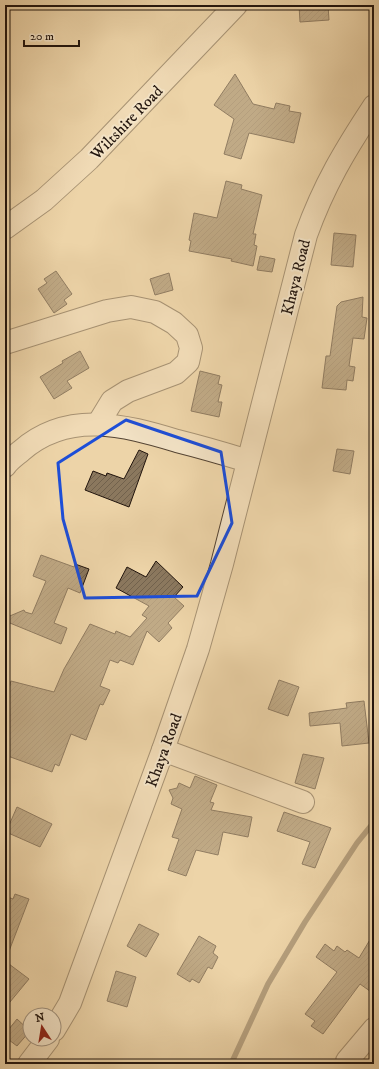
<svg xmlns="http://www.w3.org/2000/svg" width="379" height="1069" viewBox="0 0 379 1069" font-family="'IM FELL DW Pica',serif">
	<style>
		.lines { fill: none; stroke-linecap: round; stroke-linejoin: round }
		.stream { stroke: #72604a; stroke-width: 5.5 }
		.building { fill: url(#building-hatch); stroke: #21140d }
		.minor-casing { stroke: #544434; stroke-width: 24 }
		.minor { stroke: #f3e3c6; stroke-width: 22 }
		.marked { fill: none; stroke: #1d4ed8; stroke-width: 3; stroke-linejoin: round }
		.labels { text-anchor: middle; stroke-width: 4; stroke-linejoin: round; paint-order: stroke }
		.street-label { font-size: 16px; fill: #21140d; stroke: #f3e3c6 }
	</style>
	<defs>
		<pattern id="building-hatch" width="6" height="6" patternUnits="userSpaceOnUse"><rect width="6" height="6" fill="#8b785e"/><path d="M-1 1l2-2M0 6l6-6M5 7l2-2" fill="none" stroke="#71614c"/></pattern>
	</defs>
	<rect width="100%" height="100%" fill="#edd4a8"/>
	<filter id="stains"><feTurbulence type="fractalNoise" baseFrequency=".005" numOctaves="4"/><feColorMatrix values="0 0 0 0 .2 0 0 0 0 .09 0 0 0 0 .02 0 0 0 .5 -.17"/></filter>
	<radialGradient id="worn" r=".72"><stop offset=".6" stop-color="#630" stop-opacity="0"/><stop offset="1" stop-color="#630" stop-opacity=".3"/></radialGradient>
	<g class="lines">
		<polyline class="stream" points="231,1064 268,984 305,922 357,843 374,822"/>
	</g>
	<g class="building">
		<polygon points="299,5 328,5 329,20 300,22"/>
		<polygon points="235,74 253,104 274,109 276,103 290,106 289,111 301,113 294,143 249,133 241,159 224,154 234,119 214,105"/>
		<polygon points="226,181 242,185 241,189 262,195 253,234 256,234 254,245 257,246 253,266 231,261 232,259 189,251 191,241 189,240 194,213 217,218"/>
		<polygon points="334,233 356,235 353,267 331,265"/>
		<polygon points="260,256 275,259 272,272 257,270"/>
		<polygon points="56,271 72,294 64,300 67,304 54,313 38,289 47,283 44,279"/>
		<polygon points="169,273 173,290 155,295 150,279"/>
		<polygon points="363,297 362,317 367,318 364,339 353,338 349,366 355,367 353,381 347,380 346,390 322,388 326,356 330,356 337,306 341,302"/>
		<polygon points="80,351 89,368 67,381 72,388 54,399 40,377 63,363 62,361"/>
		<polygon points="200,371 220,376 218,384 222,385 218,402 222,402 219,417 191,411"/>
		<polygon points="337,449 354,451 350,474 333,471"/>
		<polygon points="139,450 148,454 129,507 85,490 93,471 106,476 107,473 124,479"/>
		<polygon points="41,555 74,567 75,564 89,569 80,593 68,588 54,623 67,628 61,644 5,621 5,618 24,610 25,612 32,614 46,581 33,576"/>
		<polygon points="156,561 183,587 174,597 184,606 168,623 172,628 159,642 147,631 133,665 120,660 118,663 110,660 100,686 110,690 103,705 100,704 86,740 71,734 59,766 55,764 52,772 5,755 5,687 9,688 11,681 54,692 64,669 90,624 115,634 116,631 130,637 147,618 142,615 149,606 116,588 127,567 146,577"/>
		<polygon points="279,680 299,687 288,716 268,709"/>
		<polygon points="364,701 369,743 342,746 340,723 310,726 309,713 347,708 346,703"/>
		<polygon points="303,754 324,758 315,789 295,783"/>
		<polygon points="195,776 217,785 210,802 214,803 211,810 252,817 248,837 223,832 218,855 196,850 186,876 168,870 179,839 172,837 182,809 171,804 173,798 169,790 177,788 179,783 190,788"/>
		<polygon points="17,807 52,824 40,847 6,832"/>
		<polygon points="284,812 331,828 315,868 302,864 310,842 277,831"/>
		<polygon points="15,894 29,899 6,959 5,896 13,899"/>
		<polygon points="139,924 159,934 146,957 127,946"/>
		<polygon points="374,933 374,994 360,984 323,1034 311,1026 315,1021 305,1014 337,972 316,957 325,944 334,951 337,946 345,952 347,950 359,958"/>
		<polygon points="199,936 216,946 213,953 218,957 212,969 208,967 199,983 192,979 190,982 177,974"/>
		<polygon points="5,961 29,979 5,1008"/>
		<polygon points="116,971 136,977 127,1007 107,1001"/>
		<polygon points="17,1019 30,1031 17,1046 5,1037 5,1034"/>
	</g>
	<g class="lines">
		<g class="minor-casing">
			<g id="minor">
				<polyline points="5,228 44,200 89,159 236,5"/>
				<polyline points="5,343 107,311 131,307 155,312 174,323 187,335 191,348 188,362 176,373 128,391 112,401 98,424"/>
				<path d="M5 466C9 460 15 456 21 451 68 410 124 425 177 441 201 447 225 454 248 461"/>
				<polyline points="163,750 303,802"/>
				<path d="M54 1030 70 1003 163 750 198 649 222 564 306 235C324 185 345 150 374 106"/>
				<polyline points="347,1061 374,1029"/>
				<polyline points="29,1064 48,1039"/>
			</g>
		</g>
		<use href="#minor" class="minor"/>
	</g>
	<path d="M0 0H379V1069H0ZM126 420 221 452 232 523 197 596 85 598 63 519 58 463Z" fill="#edd4a8" fill-opacity=".55" fill-rule="evenodd"/>
	<path class="marked" d="M126 420 221 452 232 523 197 596 85 598 63 519 58 463Z"/>
	<g class="labels">
		<g class="street-label">
			<text transform="translate(126 122) rotate(-46)" y="6">Wiltshire Road</text>
			<text transform="translate(295 277) rotate(-76)" y="6">Khaya Road</text>
			<text transform="translate(163 750) rotate(-70)" y="6">Khaya Road</text>
		</g>
	</g>
	<rect width="379" height="1069" fill="none" stroke="#edd4a8" stroke-width="20"/>
	<rect x="6" y="6" width="367" height="1057" fill="none" stroke="#21140d" stroke-width="2"/>
	<rect x="10" y="10" width="359" height="1049" fill="none" stroke="#21140d"/>
	<g transform="translate(42 1027) rotate(348)"><circle r="19" fill="#f3e3c6" stroke="#9f907c"/>
	<path d="M0-3L7 15L0 10L-7 15Z" fill="#8f2418"/>
	<text y="-6" font-size="11" font-weight="bold" text-anchor="middle" fill="#21140d">N</text>
	</g>
	<path d="M24 40v6h55v-6" fill="none" stroke="#21140d" stroke-width="2"/>
	<text x="30" y="40" font-size="12" fill="#21140d" stroke="#f3e3c6" stroke-width="3" paint-order="stroke">20 m</text>
	<rect width="100%" height="100%" filter="url(#stains)"/>
	<rect width="100%" height="100%" fill="url(#worn)"/>
</svg>
